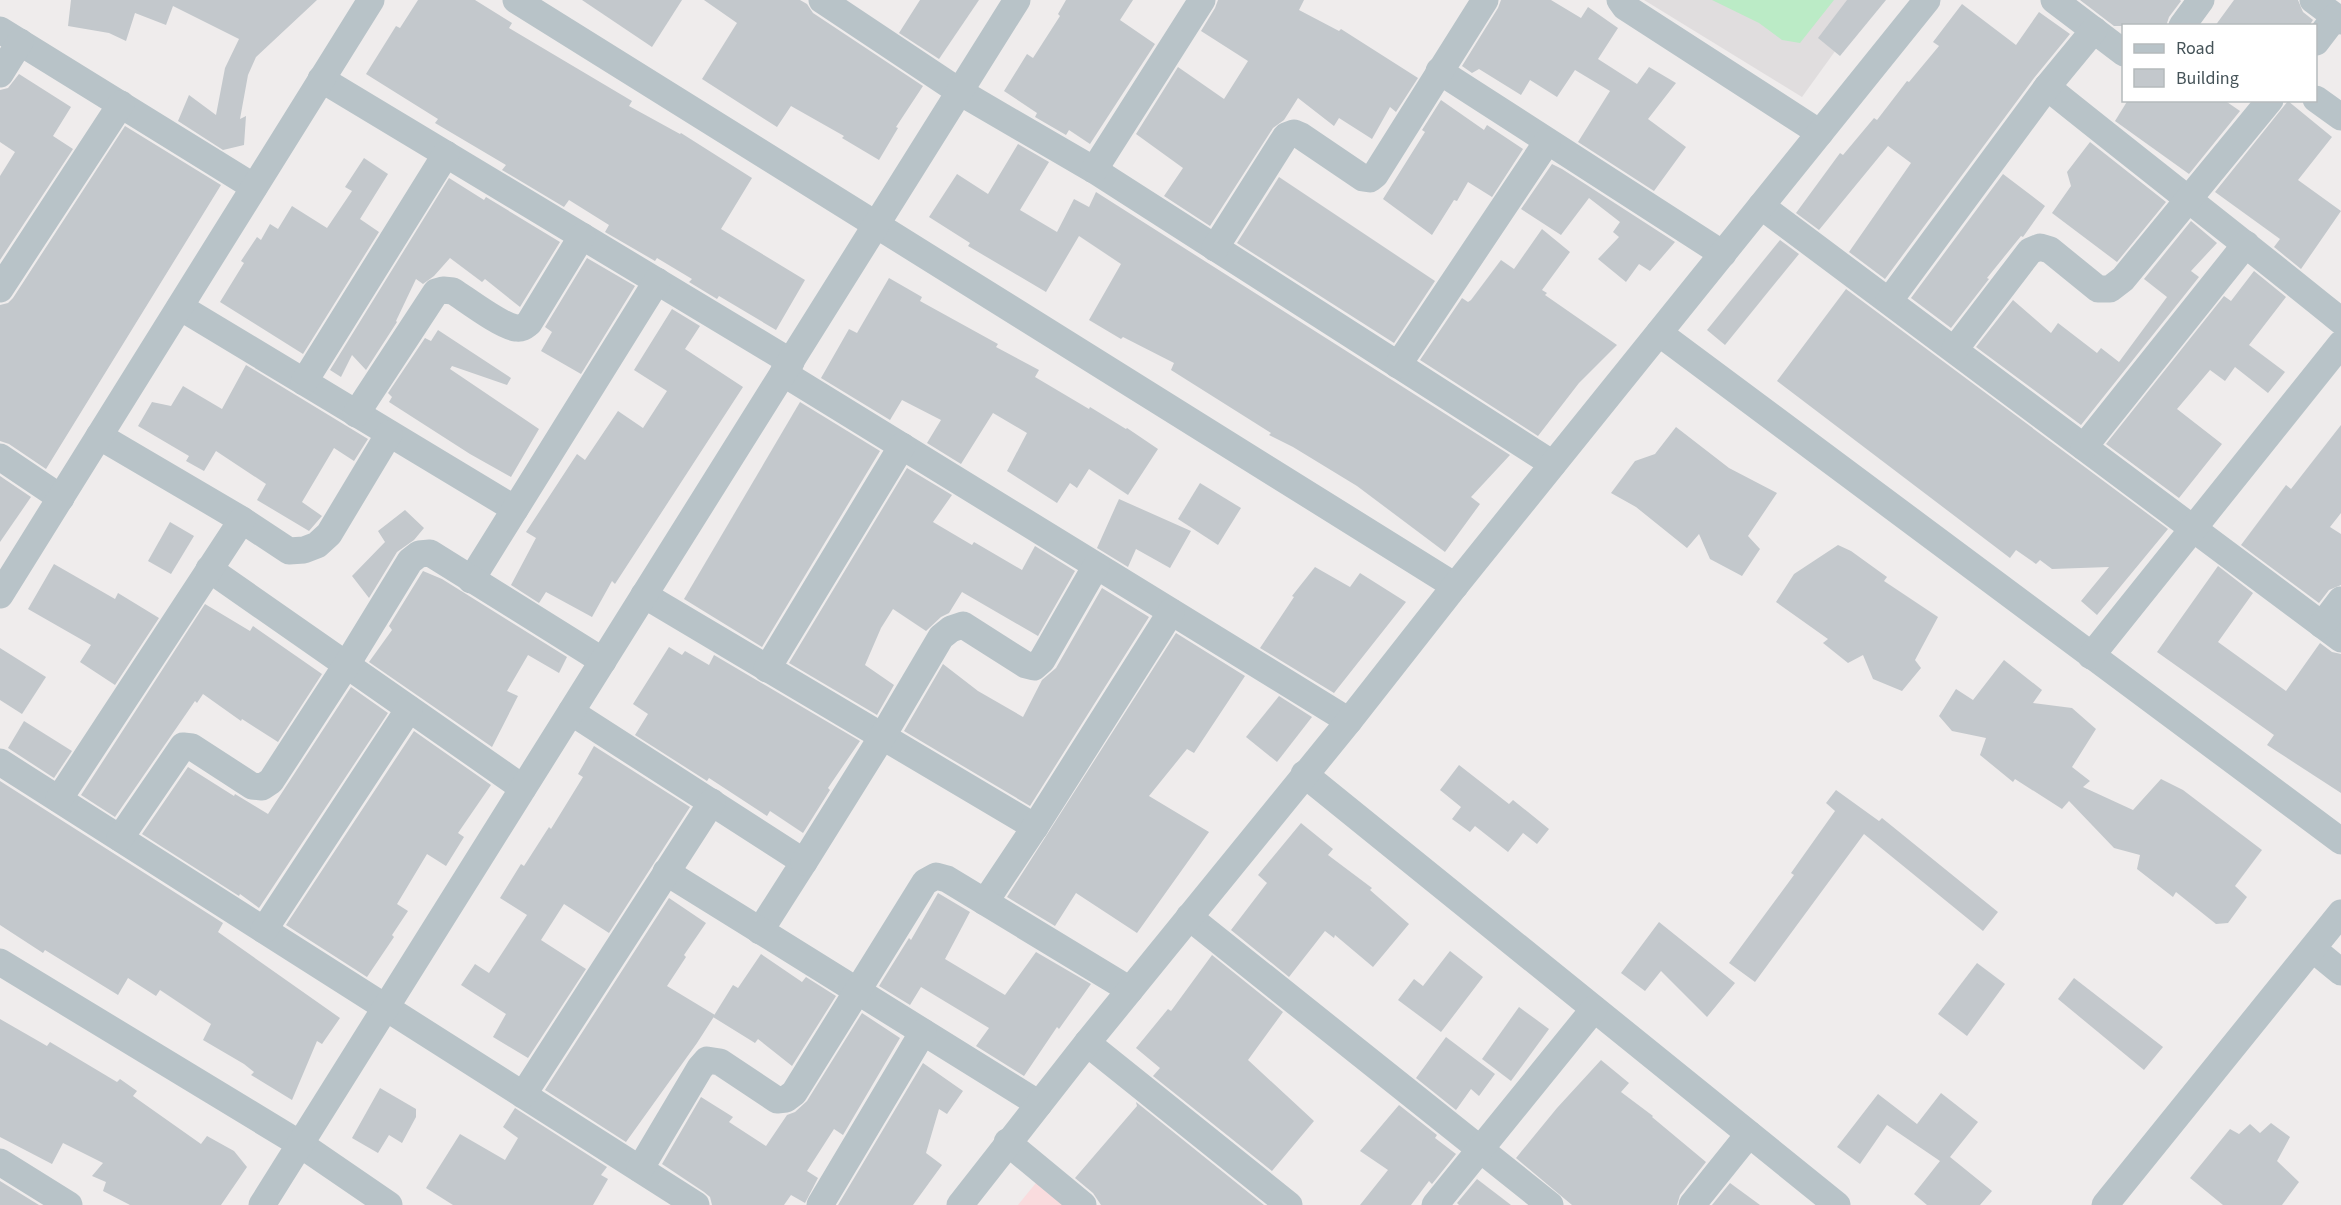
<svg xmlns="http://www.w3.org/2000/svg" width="2341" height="1205" viewBox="0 0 2341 1205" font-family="'Source Sans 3',sans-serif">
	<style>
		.education { fill: #e0ddde }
		.medical { fill: #f9dcde }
		.green { fill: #bbebc6 }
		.building { fill: #c3c8cc }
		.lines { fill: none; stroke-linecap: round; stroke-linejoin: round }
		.minor { stroke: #b8c3c8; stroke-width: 27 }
	</style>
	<rect width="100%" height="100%" fill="#efecec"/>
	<polygon class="education" points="1644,0 1872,0 1802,97"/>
	<polygon class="medical" points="1040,1178 1074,1205 1018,1205"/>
	<polygon class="green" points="1712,0 1834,0 1800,43 1782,40 1759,23"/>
	<g class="building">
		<polygon points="71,0 317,0 256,57 248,75 240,119 246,116 244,145 223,150 178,121 189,95 216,115 225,68 239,39 173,6 166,25 135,13 126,41 109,33 68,26"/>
		<polygon points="418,0 475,0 512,23 509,28 632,101 629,106 680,134 681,133 752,178 721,229 805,280 776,330 719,296 717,299 689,282 692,279 657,258 655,261 605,232 609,225 569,200 564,207 502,170 506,165 435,123 438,119 366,74 396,26 400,28"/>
		<polygon points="582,0 682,0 652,47"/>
		<polygon points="704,0 800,0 807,4 813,13 923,86 896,127 898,128 879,160 842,138 844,136 791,106 777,127 702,79 737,23"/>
		<polygon points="920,0 979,0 939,59 899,33"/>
		<polygon points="1066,0 1133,0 1120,20 1155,44 1090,144 1069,130 1066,135 1035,117 1037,113 1004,91 1027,54 1033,58 1060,16 1058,14"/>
		<polygon points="1218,0 1304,0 1299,10 1339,31 1341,29 1418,78 1396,112 1390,107 1372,139 1339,118 1334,126 1298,98 1284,120 1273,128 1210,226 1164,196 1183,168 1136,134 1178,67 1224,99 1248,61 1201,31 1215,8"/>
		<polygon points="1501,0 1551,0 1581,18 1588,7 1618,28 1598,59 1637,84 1649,67 1676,83 1648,119 1686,147 1654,191 1578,142 1610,91 1575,70 1557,97 1530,80 1521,95 1479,69 1472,73 1462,66 1498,8"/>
		<polygon points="1847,0 1886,0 1840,56 1818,38"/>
		<polygon points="2080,0 2180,0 2181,1 2169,17 2166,26 2114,26"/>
		<polygon points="2234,0 2298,0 2303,12 2313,20 2309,26 2215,26"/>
		<polygon points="1962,4 2016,45 2039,12 2070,34 2034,78 1885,279 1849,252 1911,163 1888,146 1819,230 1796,213 1840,153 1843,155 1874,118 1877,120 1907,81 1909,82 1939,46 1933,42"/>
		<polygon points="19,74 71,107 53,136 73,149 0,260 0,176 15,152 0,142 0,90 8,88"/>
		<polygon points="1441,100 1484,130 1487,125 1523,149 1492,197 1468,182 1457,201 1454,200 1432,235 1383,199 1425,132 1422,130"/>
		<polygon points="2128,100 2224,100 2240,111 2189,174 2115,121"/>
		<polygon points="2288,101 2332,137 2298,180 2341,211 2301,269 2274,247 2280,239 2215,192"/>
		<polygon points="125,126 221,185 46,469 9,444 0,441 0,305 8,303 13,298"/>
		<polygon points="2090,142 2166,202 2117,262 2052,213 2071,186 2067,172"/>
		<polygon points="1018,144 1049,162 1020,210 1057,232 1074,199 1089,207 1096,192 1510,455 1471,497 1480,504 1445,552 1357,486 1293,447 1269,435 1271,433 1171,370 1174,363 1123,337 1121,339 1089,320 1121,264 1079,236 1046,292 968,246 970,243 929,217 957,174 988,194"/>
		<polygon points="364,158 388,174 360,219 379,232 303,354 220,302 244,263 241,261 257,237 261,240 270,224 278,229 292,206 327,228 352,191 345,187"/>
		<polygon points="1552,164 1562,169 1675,242 1650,271 1639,264 1626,282 1598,259 1619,237 1613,232 1620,222 1589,198 1561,235 1521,209"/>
		<polygon points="2003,174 2045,206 2023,237 2021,236 1987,278 1989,279 1951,328 1911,298"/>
		<polygon points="1279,177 1435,281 1394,343 1237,243"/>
		<polygon points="449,178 484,200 486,197 560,242 520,307 485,279 482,282 450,258 434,276 423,284 416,279 396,321 397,322 366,370 352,355 341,377 330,370"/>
		<polygon points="2191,221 2217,243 2191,271 2199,277 2081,425 1976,347 2013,300 2051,333 2058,323 2097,353 2101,348 2119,362 2167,297 2144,279"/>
		<polygon points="1542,229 1570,252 1542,290 1547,293 1545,295 1617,345 1579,383 1538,436 1420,360 1462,298 1468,302 1471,300 1501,260 1514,269"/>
		<polygon points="1780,240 1799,254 1725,345 1707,330"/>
		<polygon points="587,258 635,286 581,374 541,351 552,332 545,327"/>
		<polygon points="2254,271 2286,297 2249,345 2285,372 2268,393 2235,367 2225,381 2210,370 2177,409 2222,444 2179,498 2106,444 2224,296 2231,301"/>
		<polygon points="889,278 922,297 920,301 998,344 996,347 1039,370 1035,377 1089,409 1090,407 1126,429 1127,428 1158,449 1128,495 1089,469 1077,488 1070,483 1057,503 1007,471 1027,433 993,413 961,464 927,443 941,420 902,400 890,420 821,378 849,329 857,333"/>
		<polygon points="1846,289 2168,529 2097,615 2081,601 2109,567 2052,569 2040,560 2036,564 2016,550 2010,558 1777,381"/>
		<polygon points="672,309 700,326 685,349 743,387 615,584 612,581 592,617 546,592 539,603 511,585 536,538 526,532 577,454 585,460 618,411 643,428 667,391 634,370"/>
		<polygon points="438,330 511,378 507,385 452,366 450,369 539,429 511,477 470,454 389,402 392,397 388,393 425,338 431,341"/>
		<polygon points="246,365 368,439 354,461 334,448 302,502 322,516 309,531 257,500 266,484 216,451 204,471 186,461 189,456 138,426 152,402 171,406 183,386 222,409"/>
		<polygon points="800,402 880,451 762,647 684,599"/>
		<polygon points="2341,425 2341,513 2330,527 2341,534 2341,585 2329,590 2319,603 2241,545 2286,485 2291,489"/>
		<polygon points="1676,427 1729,468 1777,493 1748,536 1760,549 1742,576 1710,559 1699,534 1687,548 1636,507 1611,493 1635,461 1655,454"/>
		<polygon points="907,468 952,495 933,522 972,545 974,542 1022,570 1035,546 1075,571 1038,636 962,592 949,613 941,617 926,631 893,609 881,628 865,665 894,685 877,715 789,663"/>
		<polygon points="0,476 31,497 0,542"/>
		<polygon points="1200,483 1241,508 1218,545 1178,519"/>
		<polygon points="1119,499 1191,531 1170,568 1136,549 1128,567 1097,548"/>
		<polygon points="405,510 424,528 414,540 397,552 369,598 352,576 385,542 378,531"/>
		<polygon points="170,522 194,536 171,574 148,561"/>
		<polygon points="1838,545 1851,551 1887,577 1884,581 1938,617 1915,660 1921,668 1902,691 1873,679 1863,655 1848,663 1823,643 1828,639 1776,602 1794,574"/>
		<polygon points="54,564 115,599 118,593 159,618 115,685 80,662 91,645 28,609"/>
		<polygon points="2218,566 2253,593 2218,642 2286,691 2320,643 2332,652 2341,654 2341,793 2267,745 2274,735 2157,652"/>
		<polygon points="1315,567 1350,587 1360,573 1406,602 1334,693 1260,648 1294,597 1292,596"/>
		<polygon points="423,571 442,579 567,657 559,673 528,655 507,691 518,696 492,747 369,662 392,630 389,626"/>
		<polygon points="1102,588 1149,617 1030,806 904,731 943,664 978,691 1023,717 1042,680 1056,668"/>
		<polygon points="205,604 250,631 253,626 322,674 278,742 242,719 241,721 203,694 197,703 195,701 115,817 81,795"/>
		<polygon points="1176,633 1245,676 1194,753 1187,749 1149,796 1209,832 1137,933 1076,893 1055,926 1007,897"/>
		<polygon points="669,647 682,655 685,651 709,665 714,655 860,741 828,788 830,790 803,833 770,811 767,816 709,778 707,781 635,735 648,714 633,704"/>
		<polygon points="0,648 46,677 22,714 0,700"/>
		<polygon points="2004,660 2042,690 2033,703 2072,708 2096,729 2072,767 2090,781 2083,787 2133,810 2161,779 2183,790 2262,850 2235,886 2247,897 2228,923 2216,924 2176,892 2173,897 2137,869 2140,855 2114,848 2069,801 2062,809 2015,779 2013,782 1980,755 1986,738 1952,731 1939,716 1956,689 1973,700"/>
		<polygon points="351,687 388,713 259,908 240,894 239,896 142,834 188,767 234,796 235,794 268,814"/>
		<polygon points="1279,696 1312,717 1277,762 1246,737"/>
		<polygon points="24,721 72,751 54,778 8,748"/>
		<polygon points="414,731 491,785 458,833 464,837 446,866 427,854 397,904 408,911 392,935 394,937 367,977 286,925"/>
		<polygon points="594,746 690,807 609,933 564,904 541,940 586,969 528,1058 493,1037 506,1014 461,985 475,964 489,973 527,915 500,898 521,864 524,866 549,827 551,829 583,777 578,774"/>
		<polygon points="1459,765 1509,804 1513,800 1549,829 1537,844 1523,833 1508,852 1475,826 1470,832 1452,819 1461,807 1440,790"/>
		<polygon points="0,781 223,923 218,932 340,1018 322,1044 317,1041 292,1100 251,1075 254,1072 244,1064 203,1040 211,1024 160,990 156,996 128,978 118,995 45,950 43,953 0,925"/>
		<polygon points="1836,790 1879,821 1882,818 1998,912 1983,931 1864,834 1755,982 1729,963 1794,875 1791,873 1835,811 1826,803"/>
		<polygon points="1301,823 1333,849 1328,855 1372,888 1370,890 1409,924 1373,967 1335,935 1334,938 1325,931 1289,977 1231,930 1267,883 1258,875"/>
		<polygon points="938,893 970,912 945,959 1005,995 1036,952 1091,984 1059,1029 1057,1027 1024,1076 976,1046 989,1028 921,987 910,1005 879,986 909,938 911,940"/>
		<polygon points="669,898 706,923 684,955 686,957 667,986 715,1015 697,1043 626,1142 545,1090"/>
		<polygon points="1659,922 1735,983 1707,1017 1661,971 1645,991 1621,973"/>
		<polygon points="1450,951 1483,977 1441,1032 1398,1000 1414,979 1423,986"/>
		<polygon points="761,954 802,982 806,977 836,996 792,1066 758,1039 755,1043 713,1017 733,985 738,988"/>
		<polygon points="1212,955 1283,1012 1248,1060 1314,1121 1272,1171 1153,1076 1160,1068 1136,1048 1168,1009 1171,1011"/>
		<polygon points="1977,963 2005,984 1967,1036 1938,1014"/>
		<polygon points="2074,978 2163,1047 2144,1070 2058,999"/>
		<polygon points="1519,1007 1549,1029 1511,1081 1482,1059"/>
		<polygon points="862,1013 900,1038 843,1135 834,1129 807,1171 818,1178 805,1203 791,1195 784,1205 712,1205 710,1197 704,1192 662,1164 701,1097 733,1117 729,1122 766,1146 787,1115 795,1112 807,1101"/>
		<polygon points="0,1019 47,1046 50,1042 117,1082 120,1079 137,1091 133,1096 201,1144 207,1136 234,1151 247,1167 221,1205 130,1205 103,1191 106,1182 92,1176 103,1163 63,1143 52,1164 0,1137"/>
		<polygon points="1446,1037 1495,1074 1479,1096 1471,1089 1456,1110 1416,1078"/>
		<polygon points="1601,1060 1629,1083 1621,1092 1653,1116 1652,1117 1706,1162 1680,1195 1677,1205 1572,1205 1516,1158 1557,1108"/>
		<polygon points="923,1063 963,1091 947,1114 939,1109 926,1153 942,1165 913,1205 838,1205"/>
		<polygon points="380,1088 416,1109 416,1117 402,1143 389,1135 378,1153 352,1138"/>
		<polygon points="1941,1093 1978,1122 1950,1157 1992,1191 1980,1205 1927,1205 1914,1194 1940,1161 1887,1125 1860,1164 1837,1147 1878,1094 1917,1124"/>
		<polygon points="1136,1102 1264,1205 1101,1205 1093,1193 1075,1178 1137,1106"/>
		<polygon points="1399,1105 1437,1135 1435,1138 1456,1154 1432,1184 1429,1181 1411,1205 1360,1205 1388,1170 1360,1151"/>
		<polygon points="515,1108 607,1167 601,1175 608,1179 593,1205 453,1205 426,1188 460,1134 505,1160 518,1138 503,1127"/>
		<polygon points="2271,1123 2290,1137 2277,1161 2299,1182 2282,1205 2223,1205 2190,1178 2230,1129 2239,1134 2250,1124 2260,1133"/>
		<polygon points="1477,1179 1511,1205 1459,1205 1457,1203"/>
		<polygon points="0,1181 39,1205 0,1205"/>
		<polygon points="1730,1183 1760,1205 1712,1205"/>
	</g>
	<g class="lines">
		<g class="minor">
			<polyline points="516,0 1455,586"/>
			<polyline points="822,0 960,92 1094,170 1553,464"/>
			<polyline points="1620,0 1625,7 1820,133"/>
			<polyline points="2054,0 2124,53"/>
			<polyline points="2313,0 2341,21"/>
			<polyline points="2182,26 2201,0"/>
			<polyline points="0,30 254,187"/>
			<polyline points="2316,42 2335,17"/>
			<polyline points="1439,71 1723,254"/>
			<polyline points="0,74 20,42"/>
			<polyline points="321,79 791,362"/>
			<path d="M2047 87C2145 166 2244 242 2341 321"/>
			<polyline points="2316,99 2341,117"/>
			<polyline points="1094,170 1202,0"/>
			<polyline points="1761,206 2341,639"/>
			<polyline points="1215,248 1286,136 1294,133 1301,136 1363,178 1370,179 1375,175 1485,0"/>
			<polyline points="0,289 121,104"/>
			<polyline points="1889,301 2047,87 2094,30"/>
			<polyline points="180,307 515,509"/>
			<polyline points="1659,333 2341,841"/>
			<polyline points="1955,349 2030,251 2040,247 2050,250 2098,289 2110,289 2123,279 2270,100"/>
			<polyline points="1398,365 1547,142"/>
			<polyline points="783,373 1349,721"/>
			<polyline points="304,382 446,154"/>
			<path d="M356 414 436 292 443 290 453 291C467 300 501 326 516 328 522 329 525 326 529 323L582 236"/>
			<polyline points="99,436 242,520 289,551 304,550 317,545 329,534 389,434"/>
			<polyline points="2084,447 2246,244"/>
			<polyline points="0,457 61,498"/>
			<polyline points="209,569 523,788"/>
			<polyline points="471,580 657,281"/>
			<polyline points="0,595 371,0"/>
			<polyline points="644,595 1035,827"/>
			<polyline points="2322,625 2341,600"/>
			<polyline points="2091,656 2341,344"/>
			<polyline points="767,669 902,446"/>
			<polyline points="571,712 804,862 760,931"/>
			<polyline points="0,762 696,1205"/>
			<polyline points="1304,774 1837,1205"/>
			<polyline points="59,799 242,520"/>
			<polyline points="120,838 183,746 192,747 252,786 262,787 271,781 347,664 410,561 419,554 430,553 603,661"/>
			<polyline points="804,862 882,737 941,637 951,629 963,625 1026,665 1034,667 1042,660 1096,566"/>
			<polyline points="666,872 1039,1104"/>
			<polyline points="985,902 1035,827 1171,612"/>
			<polyline points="1189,917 1550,1205"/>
			<polyline points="264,930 409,709"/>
			<polyline points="2313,949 2341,972"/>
			<polyline points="0,962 300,1144 389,1205"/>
			<polyline points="1087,1043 1289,1205"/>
			<polyline points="523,1095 712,802"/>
			<polyline points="1007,1142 1083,1205"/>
			<polyline points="0,1162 69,1205"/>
			<polyline points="640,1169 700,1068 707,1060 720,1062 777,1100 786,1099 794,1093 925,882 936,876 947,879 1130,990"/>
			<polyline points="262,1205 1017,0"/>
			<polyline points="820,1205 923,1032"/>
			<polyline points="960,1205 1087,1043 1349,721 1455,586 1927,0"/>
			<polyline points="1435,1205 1594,1009"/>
			<polyline points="1692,1205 1749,1134"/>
			<polyline points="2105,1205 2341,913"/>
		</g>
	</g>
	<rect x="2122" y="24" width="195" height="78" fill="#ffffff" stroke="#b5babc" stroke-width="1.5"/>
	<rect x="2134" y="44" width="30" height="9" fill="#b8c3c8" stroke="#b5babc" stroke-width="1.5"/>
	<text x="2176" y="54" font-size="18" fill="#455358">Road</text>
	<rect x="2134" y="69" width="30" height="18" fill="#c3c8cc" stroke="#b5babc" stroke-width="1.5"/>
	<text x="2176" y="84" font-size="18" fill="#455358">Building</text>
</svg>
